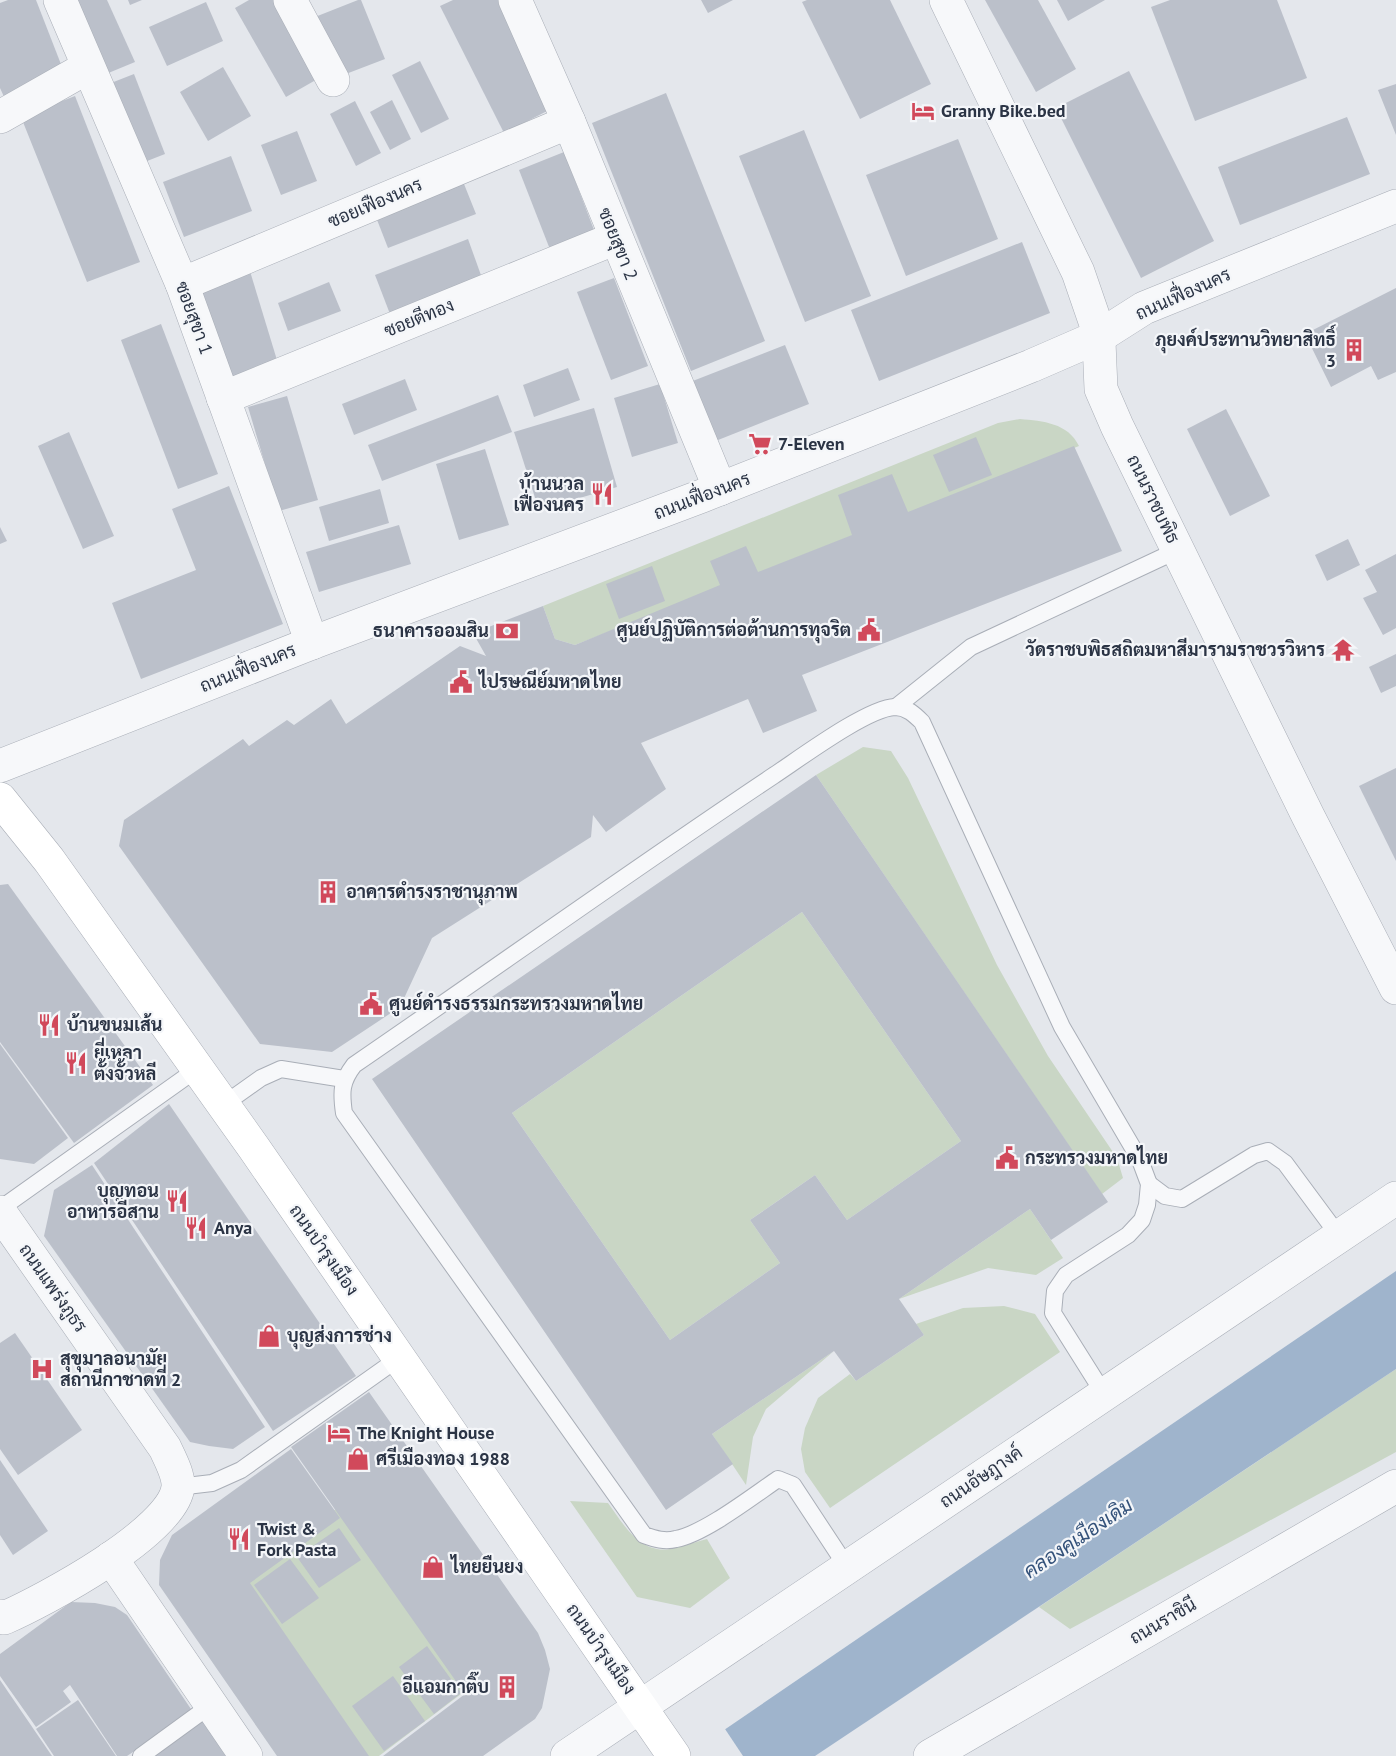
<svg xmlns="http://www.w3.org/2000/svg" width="1396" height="1756" viewBox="0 0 1396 1756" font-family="'PT Sans',Sarabun,sans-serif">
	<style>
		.green { fill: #c9d6c5 }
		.water { fill: #9fb4cc }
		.pier { fill: #e4e7ec }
		.building { fill: #bbc0ca; fill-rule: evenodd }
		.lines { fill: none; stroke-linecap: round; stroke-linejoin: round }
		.service-casing { stroke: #a9aeb7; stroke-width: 18 }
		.minor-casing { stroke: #a9aeb7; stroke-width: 34 }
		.tertiary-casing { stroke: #a9aeb7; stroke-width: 34 }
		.secondary-casing { stroke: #a9aeb7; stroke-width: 34 }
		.service { stroke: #f7f8fa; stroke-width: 16 }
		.minor { stroke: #f7f8fa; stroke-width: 33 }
		.tertiary { stroke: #f7f8fa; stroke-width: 33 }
		.secondary { stroke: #fff; stroke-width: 33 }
		.labels { text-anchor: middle; stroke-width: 4.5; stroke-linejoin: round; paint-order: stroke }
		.poi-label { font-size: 18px; font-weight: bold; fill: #2b3445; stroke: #f4f6f9; text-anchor: start }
		.street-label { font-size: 18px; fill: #2b3445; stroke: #f4f6f9 }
		.water-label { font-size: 20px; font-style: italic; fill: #34527a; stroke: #f4f6f9 }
	</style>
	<rect width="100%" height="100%" fill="#e4e7ec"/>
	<g class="green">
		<path d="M1020 419C1043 421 1068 423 1079 446L575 645 555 639 543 606 998 423Z"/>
		<polygon points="863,747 891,751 908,778 997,965 1048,1056 1117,1158 1123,1178 1102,1194 816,775"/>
		<polygon points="802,912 961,1141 847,1220 815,1175 750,1220 780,1263 670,1340 512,1113"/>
		<polygon points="1030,1209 1063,1258 1036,1275 988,1268 899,1299"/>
		<polygon points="1004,1306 1035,1314 1060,1352 830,1508 805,1472 801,1449 805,1428 818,1398 850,1374 856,1381 924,1335 916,1324 963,1308"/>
		<polygon points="834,1351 766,1409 753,1437 746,1485 712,1434"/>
		<polygon points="1396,1369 1396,1452 1070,1629 1039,1607"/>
		<path d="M570 1501 608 1503C623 1524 640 1554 670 1549 682 1547 695 1542 707 1539L730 1578 690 1608 637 1597Z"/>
		<polygon points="345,1503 469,1688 379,1756 357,1756 235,1577"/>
	</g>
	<polygon class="water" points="1396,1271 1396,1369 815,1756 686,1756"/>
	<polygon class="pier" points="723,1726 743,1756 683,1756 684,1754"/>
	<g class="building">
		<polygon points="8,0 36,0 64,72 6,101 0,88 0,3"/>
		<polygon points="73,0 107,0 135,62 106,74"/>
		<polygon points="128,0 142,0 130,5"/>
		<polygon points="249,0 277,0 321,77 286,97 235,8"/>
		<polygon points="358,0 361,0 385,59 338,77 315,17"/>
		<polygon points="453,0 499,0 553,108 504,133 440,6"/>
		<polygon points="701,0 733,0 708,13"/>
		<polygon points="807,0 890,0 931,84 860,119 802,2"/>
		<polygon points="985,0 1038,0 1076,69 1036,92"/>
		<polygon points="1057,0 1105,0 1068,21"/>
		<polygon points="1170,0 1277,0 1307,78 1195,121 1151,7"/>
		<polygon points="206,2 223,41 167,66 149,27"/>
		<polygon points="420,61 449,119 421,133 392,75"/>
		<polygon points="223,67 251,116 208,141 180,92"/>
		<polygon points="1129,71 1214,241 1141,278 1056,108"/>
		<polygon points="134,74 165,154 142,163 111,83"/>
		<polygon points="1396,84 1396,135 1378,90"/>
		<polygon points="666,93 765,341 691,371 592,123"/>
		<polygon points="75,96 140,262 87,282 21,117"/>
		<polygon points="392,100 411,139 390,150 370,112"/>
		<polygon points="355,101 381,153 356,166 330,114"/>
		<polygon points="1347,117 1370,174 1240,225 1218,167"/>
		<polygon points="804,130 871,296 805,322 739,156"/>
		<polygon points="297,131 317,181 281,195 261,145"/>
		<polygon points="958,139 998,239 906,276 866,175"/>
		<polygon points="564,152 596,235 551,252 519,170"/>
		<polygon points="231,156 252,211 184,237 163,182"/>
		<polygon points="462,179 476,214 388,248 374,212"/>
		<polygon points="468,239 482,278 390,314 375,275"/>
		<polygon points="1022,242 1050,313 879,381 851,310"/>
		<polygon points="249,268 280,370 230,385 200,283"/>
		<polygon points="614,278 648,366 611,380 577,292"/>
		<polygon points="329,282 341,311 288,331 278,303"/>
		<polygon points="1396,288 1396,372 1378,380 1371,366 1331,387 1305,334"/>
		<polygon points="161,324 218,474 178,489 121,340"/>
		<polygon points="785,345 809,404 708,444 685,384"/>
		<polygon points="568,368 580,400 534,417 523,385"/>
		<polygon points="405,379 417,410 354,435 342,404"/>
		<polygon points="660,384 678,443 632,457 614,398"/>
		<polygon points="498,395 512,432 382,481 368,445"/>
		<polygon points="287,396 318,500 279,511 248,407"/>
		<polygon points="594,408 617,487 539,510 514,432"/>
		<polygon points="1226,409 1270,496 1230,516 1187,429"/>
		<polygon points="69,432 114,536 83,549 38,446"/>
		<polygon points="976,437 992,475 949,492 933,455"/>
		<polygon points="1074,446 1122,551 802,675 817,711 763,733 748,699 641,743 666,789 606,832 593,815 591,837 432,938 400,1007 332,1052 260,1044 119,846 124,820 243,739 249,746 287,720 294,725 331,699 346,724 460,646 486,656 473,633 543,606 555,639 575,645 720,585 710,561 746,546 758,572 852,535 838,495 892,474 908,512"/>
		<polygon points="485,449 509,525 459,540 436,464"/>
		<polygon points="229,486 283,624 141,679 112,603 196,570 172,509"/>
		<polygon points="380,489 389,523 329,541 319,507"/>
		<polygon points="399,525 411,564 319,592 306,552"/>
		<polygon points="0,527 7,541 0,544"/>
		<polygon points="1348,539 1360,565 1327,581 1315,555"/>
		<polygon points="1396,554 1396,628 1383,635 1363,598 1377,592 1365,570"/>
		<polygon points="652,566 665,601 619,619 606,584"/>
		<polygon points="1396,654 1396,686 1381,693 1369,667"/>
		<polygon points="1396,768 1396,861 1359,786"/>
		<path d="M816 775 1108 1202 1051 1240 1030 1209 899 1299 924 1335 856 1381 834 1351 712 1434 733 1464 666 1510 372 1079ZM802 912 961 1141 847 1220 815 1175 782 1198 750 1220 780 1263 670 1340 512 1113Z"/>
		<polygon points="8,884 153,1085 74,1143 0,1042 0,885"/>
		<polygon points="0,1044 68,1138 34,1164 0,1159"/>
		<polygon points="169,1104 356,1376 273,1431 94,1163"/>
		<polygon points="92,1165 265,1427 233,1449 209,1446 190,1442 44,1236 54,1190"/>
		<polygon points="15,1333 82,1430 18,1475 0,1449 0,1343"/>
		<polygon points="369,1392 538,1633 545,1650 550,1669 542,1708 535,1719 483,1756 383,1756 469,1691 465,1684 460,1687 291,1447"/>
		<polygon points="291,1449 340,1518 250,1583 369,1756 277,1756 159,1585 160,1560 172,1535"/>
		<polygon points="0,1460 48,1531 13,1555 0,1535"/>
		<polygon points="339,1528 361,1560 319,1588 297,1557"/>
		<polygon points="290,1559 319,1598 282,1624 254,1585"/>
		<polygon points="71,1602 95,1603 115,1607 127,1615 193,1712 127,1756 117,1756 70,1685 63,1691 71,1702 36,1727 0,1676 0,1654"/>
		<polygon points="427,1646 461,1693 434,1714 399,1667"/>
		<polygon points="393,1676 425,1721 384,1751 352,1706"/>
		<polygon points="0,1680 52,1756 0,1756"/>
		<polygon points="78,1700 116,1756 54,1756 36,1729"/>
		<polygon points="201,1719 227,1756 149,1756"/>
	</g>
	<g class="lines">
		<g class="service-casing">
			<g id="service">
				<polyline points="896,707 971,647 1178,550"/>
				<polyline points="223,1105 261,1078 281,1069 344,1079"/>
				<polyline points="1149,1184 1165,1196 1182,1199 1254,1155 1268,1151 1285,1163 1339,1236"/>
				<polyline points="0,1209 197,1069"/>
				<polyline points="178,1487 212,1483 241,1470 399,1358"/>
				<path d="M847 1567 793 1485 778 1479C753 1496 704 1534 676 1539 665 1542 655 1539 644 1535L344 1113C341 1092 341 1082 354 1065 494 969 632 870 773 776 799 759 867 708 895 707 907 707 915 715 922 722L1062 1027 1140 1160 1149 1184 1147 1205 1142 1220 1128 1235 1066 1275 1055 1291 1053 1313 1104 1394"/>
				<polyline points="141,1756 211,1705"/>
			</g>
		</g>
		<g class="minor-casing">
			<g id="minor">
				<polyline points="60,0 182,284 312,643"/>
				<polyline points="290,0 333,80"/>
				<polyline points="515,0 569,122 720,489"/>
				<polyline points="946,0 1078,272 1100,336 1099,342 1101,389 1117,426 1308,816 1396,988"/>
				<polyline points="0,117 88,67"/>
				<polyline points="182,284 569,122"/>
				<polyline points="223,398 616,238"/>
				<path d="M0 1212 165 1448C170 1459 179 1475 178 1487 173 1532 43 1601 4 1618L0 1616"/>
				<polyline points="111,1558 246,1756"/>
			</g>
		</g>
		<g class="tertiary-casing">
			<g id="tertiary">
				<polyline points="0,766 312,643 702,496 1031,366 1100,336 1144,308 1396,206"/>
				<polyline points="567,1756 1396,1198"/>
				<polyline points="930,1756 1396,1486"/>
			</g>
		</g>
		<g class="secondary-casing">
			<polyline id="secondary" points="0,799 49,860 254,1148 674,1756"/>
		</g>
		<use href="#service" class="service"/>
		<use href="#minor" class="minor"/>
		<use href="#tertiary" class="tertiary"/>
		<use href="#secondary" class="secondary"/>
	</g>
	<defs>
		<g id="hotel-bare" transform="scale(1.8)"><path d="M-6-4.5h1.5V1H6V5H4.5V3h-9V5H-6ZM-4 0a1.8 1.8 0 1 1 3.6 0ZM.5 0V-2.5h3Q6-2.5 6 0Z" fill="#d1495b" stroke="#f4f6f9" stroke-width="2.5" paint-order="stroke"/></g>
		<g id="building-bare" transform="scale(1.8)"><path d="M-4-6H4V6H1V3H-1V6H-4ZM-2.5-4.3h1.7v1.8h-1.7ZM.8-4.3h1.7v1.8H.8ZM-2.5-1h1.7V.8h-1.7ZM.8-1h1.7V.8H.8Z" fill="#d1495b" stroke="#f4f6f9" stroke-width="2.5" paint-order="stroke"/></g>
		<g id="supermarket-bare" transform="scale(1.8)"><path d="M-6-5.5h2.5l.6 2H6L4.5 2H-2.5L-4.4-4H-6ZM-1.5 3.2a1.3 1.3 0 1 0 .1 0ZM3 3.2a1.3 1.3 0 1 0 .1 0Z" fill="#d1495b" stroke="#f4f6f9" stroke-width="2.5" paint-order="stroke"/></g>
		<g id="restaurant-bare" transform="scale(1.8)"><path d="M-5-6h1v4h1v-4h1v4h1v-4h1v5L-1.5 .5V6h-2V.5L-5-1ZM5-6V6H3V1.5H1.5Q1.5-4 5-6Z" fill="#d1495b" stroke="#f4f6f9" stroke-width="2.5" paint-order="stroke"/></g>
		<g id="civic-bare" transform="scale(1.8)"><path d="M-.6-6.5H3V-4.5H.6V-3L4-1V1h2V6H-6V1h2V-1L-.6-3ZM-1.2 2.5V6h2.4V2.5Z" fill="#d1495b" stroke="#f4f6f9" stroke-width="2.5" paint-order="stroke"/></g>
		<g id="bank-bare" transform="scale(1.8)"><path d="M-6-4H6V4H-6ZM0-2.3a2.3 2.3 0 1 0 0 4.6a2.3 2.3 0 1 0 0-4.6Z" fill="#d1495b" stroke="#f4f6f9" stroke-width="2.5" paint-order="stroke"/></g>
		<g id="temple-bare" transform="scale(1.8)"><path d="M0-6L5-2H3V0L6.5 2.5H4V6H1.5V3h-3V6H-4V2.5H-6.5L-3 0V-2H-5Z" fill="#d1495b" stroke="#f4f6f9" stroke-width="2.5" paint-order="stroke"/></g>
		<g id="shop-bare" transform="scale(1.8)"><path d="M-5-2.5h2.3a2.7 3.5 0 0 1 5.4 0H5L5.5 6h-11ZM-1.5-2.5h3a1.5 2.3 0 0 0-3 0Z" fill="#d1495b" stroke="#f4f6f9" stroke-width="2.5" paint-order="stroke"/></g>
		<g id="hospital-bare" transform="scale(1.8)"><path d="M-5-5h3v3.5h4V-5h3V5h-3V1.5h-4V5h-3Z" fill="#d1495b" stroke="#f4f6f9" stroke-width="2.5" paint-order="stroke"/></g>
	</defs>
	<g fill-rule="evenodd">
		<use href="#hotel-bare" x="923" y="111"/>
		<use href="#building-bare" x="1354" y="350"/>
		<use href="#supermarket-bare" x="760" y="444"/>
		<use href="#restaurant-bare" x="602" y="494"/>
		<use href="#civic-bare" x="869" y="630"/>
		<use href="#bank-bare" x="507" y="631"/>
		<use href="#temple-bare" x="1343" y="650"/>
		<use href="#civic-bare" x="461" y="682"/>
		<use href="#building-bare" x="328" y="892"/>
		<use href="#civic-bare" x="371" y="1004"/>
		<use href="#restaurant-bare" x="49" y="1025"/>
		<use href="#restaurant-bare" x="76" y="1063"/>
		<use href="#civic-bare" x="1007" y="1158"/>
		<use href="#restaurant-bare" x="177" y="1201"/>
		<use href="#restaurant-bare" x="196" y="1228"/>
		<use href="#shop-bare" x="269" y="1336"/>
		<use href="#hospital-bare" x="42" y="1369"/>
		<use href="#hotel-bare" x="339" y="1433"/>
		<use href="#shop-bare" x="358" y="1459"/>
		<use href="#restaurant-bare" x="239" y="1539"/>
		<use href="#shop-bare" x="433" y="1567"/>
		<use href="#building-bare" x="507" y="1687"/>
	</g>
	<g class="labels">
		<g class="poi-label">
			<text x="941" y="117">Granny Bike.bed</text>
			<text x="1336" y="346" text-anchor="end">ภุยงค์ประทานวิทยาสิทธิ์<tspan x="1336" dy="21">3</tspan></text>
			<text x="778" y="450">7-Eleven</text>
			<text x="584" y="490" text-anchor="end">บ้านนวล<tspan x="584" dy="21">เฟื่องนคร</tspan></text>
			<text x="851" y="636" text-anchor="end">ศูนย์ปฏิบัติการต่อต้านการทุจริต</text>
			<text x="489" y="637" text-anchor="end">ธนาคารออมสิน</text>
			<text x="1325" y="656" text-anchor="end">วัดราชบพิธสถิตมหาสีมารามราชวรวิหาร</text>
			<text x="479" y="688">ไปรษณีย์มหาดไทย</text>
			<text x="346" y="898">อาคารดำรงราชานุภาพ</text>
			<text x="389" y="1010">ศูนย์ดำรงธรรมกระทรวงมหาดไทย</text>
			<text x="67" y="1031">บ้านขนมเส้น</text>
			<text x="94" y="1059">ยี่เหลา<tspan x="94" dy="21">ตั้งจั้วหลี</tspan></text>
			<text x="1025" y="1164">กระทรวงมหาดไทย</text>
			<text x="159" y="1197" text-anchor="end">บุญทอน<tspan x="159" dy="21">อาหารอีสาน</tspan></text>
			<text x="214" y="1234">Anya</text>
			<text x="287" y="1342">บุญส่งการช่าง</text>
			<text x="60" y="1365">สุขุมาลอนามัย<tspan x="60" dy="21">สถานีกาชาดที่ 2</tspan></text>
			<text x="357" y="1439">The Knight House</text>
			<text x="376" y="1465">ศรีเมืองทอง 1988</text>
			<text x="257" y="1535">Twist &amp;<tspan x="257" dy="21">Fork Pasta</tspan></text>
			<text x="451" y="1573">ไทยยืนยง</text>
			<text x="489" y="1693" text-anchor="end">อีแอมกาติ๊บ</text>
		</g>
		<g class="street-label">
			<text transform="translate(375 203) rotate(-23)" y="6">ซอยเฟืองนคร</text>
			<text transform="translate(618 244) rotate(68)" y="6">ซอยสุขา 2</text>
			<text transform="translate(1183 294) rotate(-24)" y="6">ถนนเฟื่องนคร</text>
			<text transform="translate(194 318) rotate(70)" y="6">ซอยสุขา 1</text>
			<text transform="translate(419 318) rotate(-22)" y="6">ซอยตีทอง</text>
			<text transform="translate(702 496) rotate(-21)" y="6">ถนนเฟื่องนคร</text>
			<text transform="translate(1153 499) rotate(64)" y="6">ถนนราชบพิธ</text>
			<text transform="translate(248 668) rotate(-22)" y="6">ถนนเฟื่องนคร</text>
			<text transform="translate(324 1250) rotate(55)" y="6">ถนนบำรุงเมือง</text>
			<text transform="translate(53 1288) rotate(55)" y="6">ถนนแพร่งภูธร</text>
			<text transform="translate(981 1477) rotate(-34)" y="6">ถนนอัษฎางค์</text>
			<text transform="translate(1163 1621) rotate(-30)" y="6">ถนนราชินี</text>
			<text transform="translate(601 1649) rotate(55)" y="6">ถนนบำรุงเมือง</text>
		</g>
		<g class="water-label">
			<text transform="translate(1078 1538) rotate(-34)" y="7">คลองคูเมืองเดิม</text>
		</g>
	</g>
</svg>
